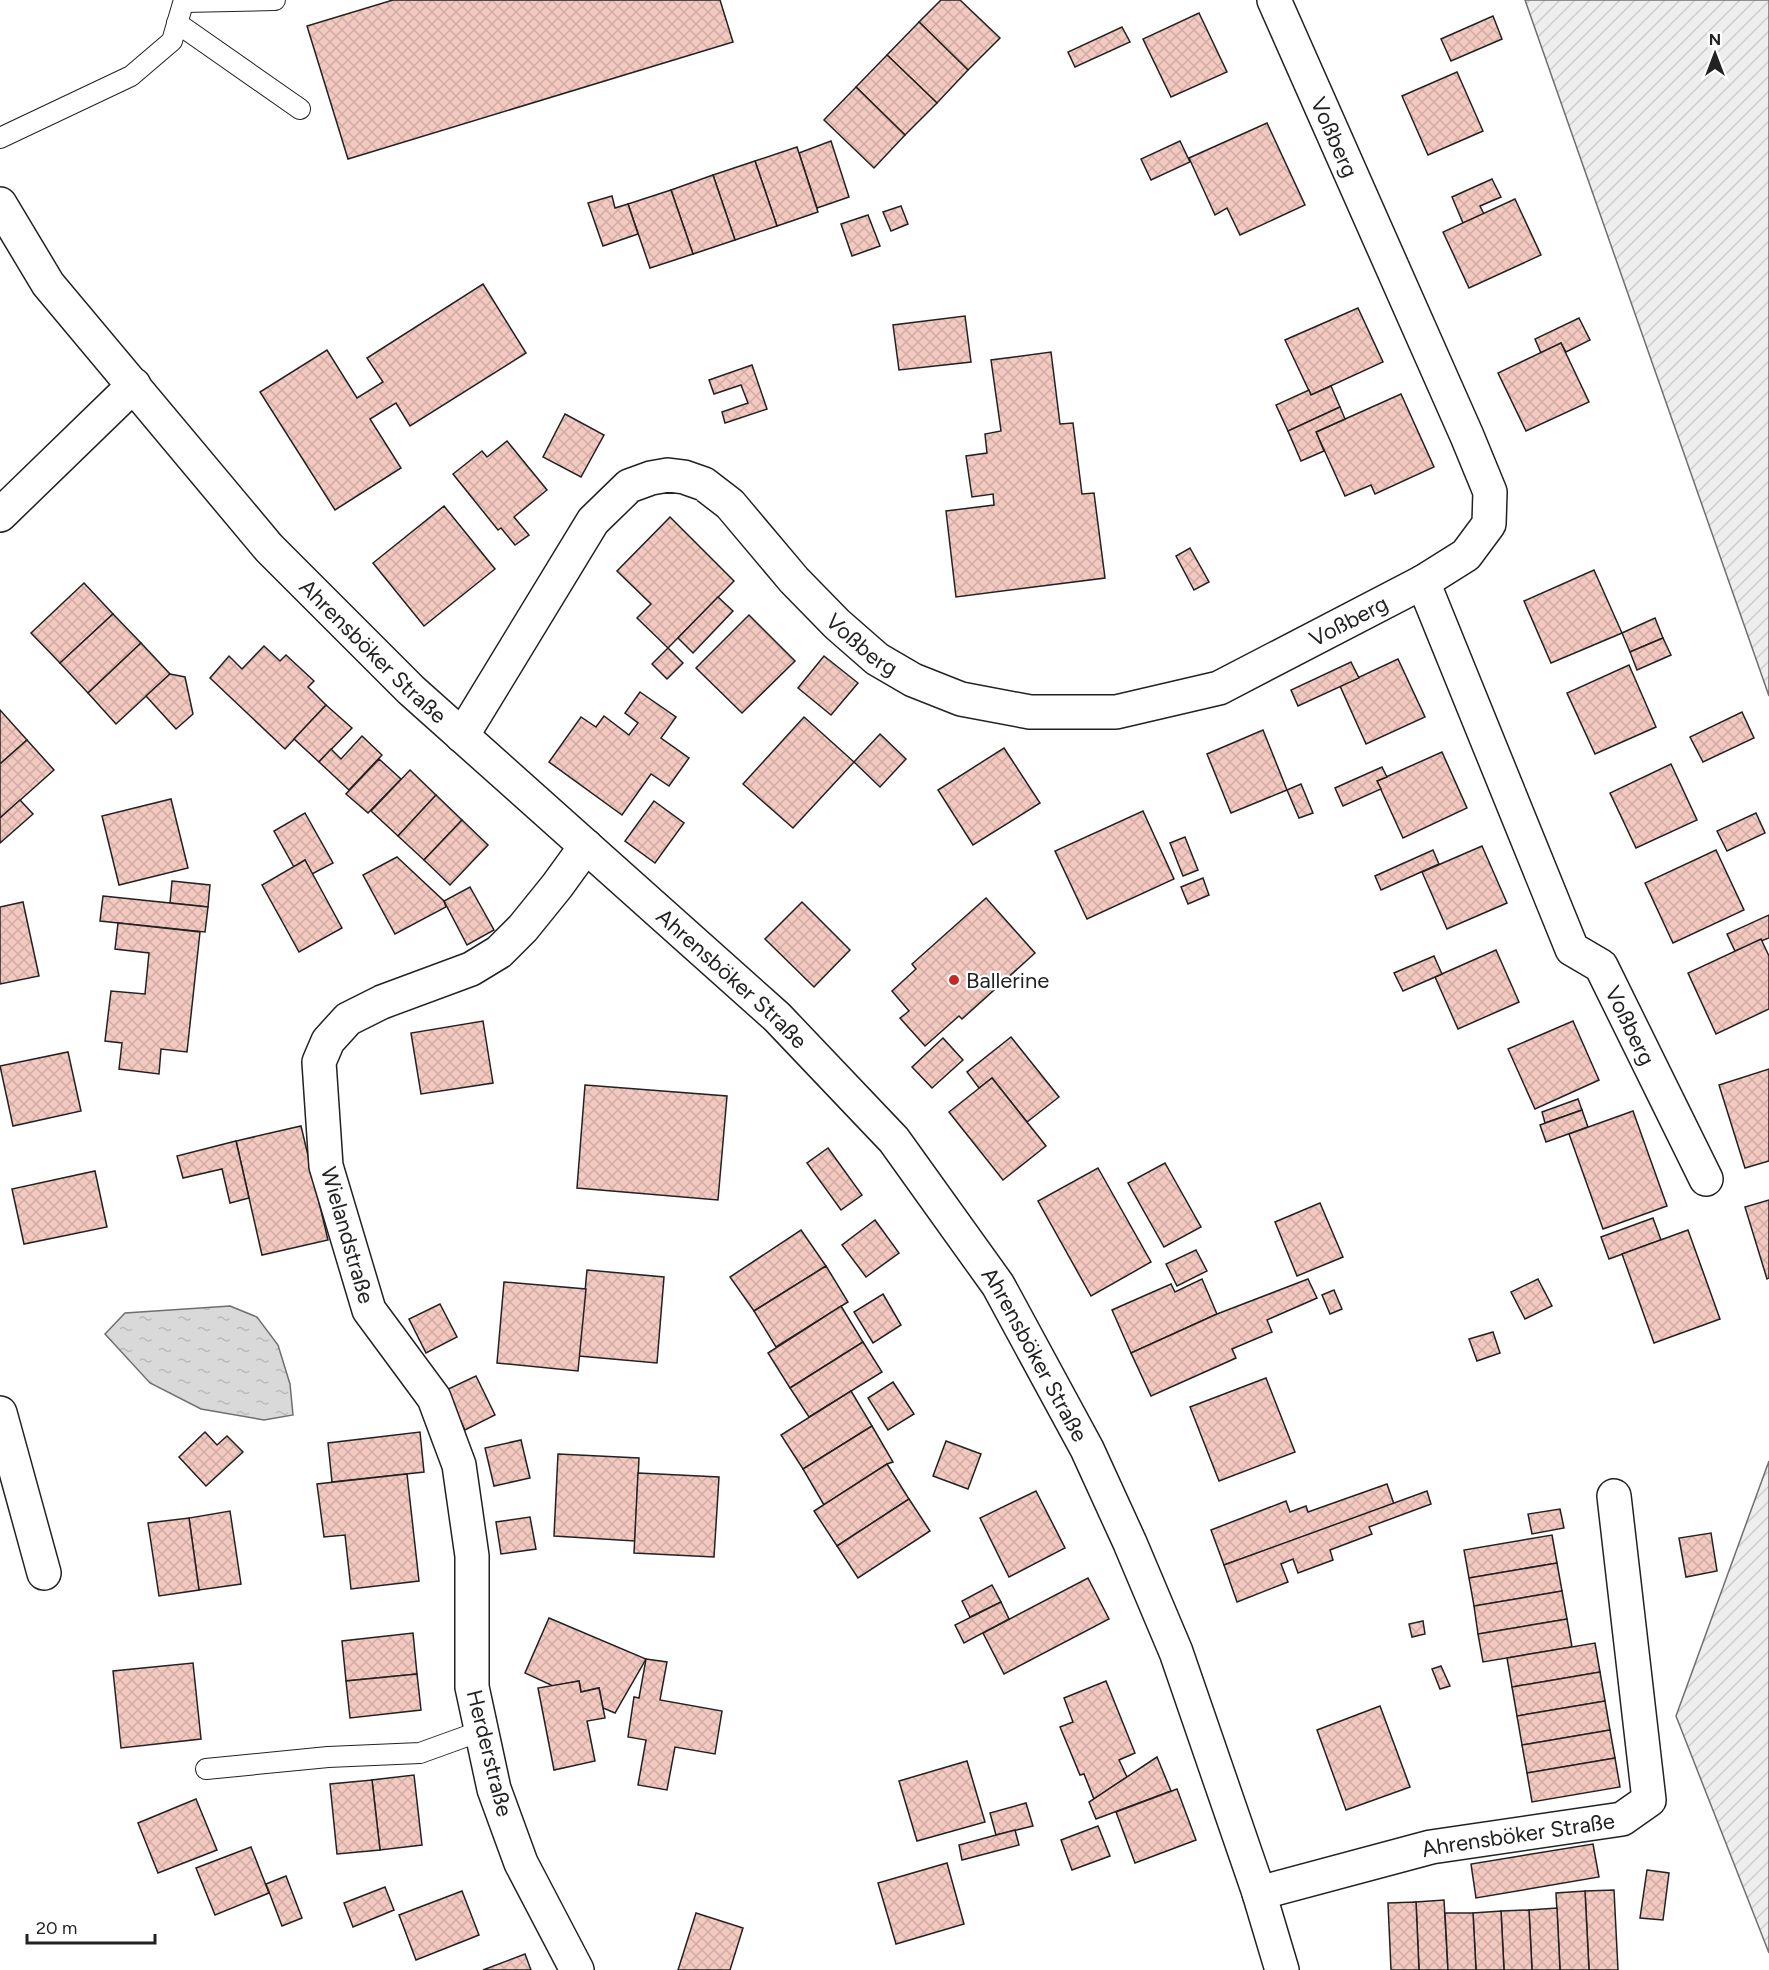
<svg xmlns="http://www.w3.org/2000/svg" width="1769" height="1970" viewBox="0 0 1769 1970" font-family="Figtree,sans-serif">
	<style>
		.garden { fill: url(#garden-furrows); stroke: #6f6f6f; stroke-width: 1.5 }
		.water { fill: url(#water-ripples); stroke: #6f6f6f; stroke-width: 1.5 }
		.building { fill: url(#building-cross-hatch); stroke: #222; stroke-width: 1.5 }
		.lines { fill: none; stroke-linecap: round; stroke-linejoin: round }
		.service-casing { stroke: #222; stroke-width: 22 }
		.minor-casing { stroke: #222; stroke-width: 36 }
		.tertiary-casing { stroke: #222; stroke-width: 36 }
		.service { stroke: #fff; stroke-width: 20 }
		.minor { stroke: #fff; stroke-width: 33 }
		.tertiary { stroke: #fff; stroke-width: 33 }
		.poi-dot { fill: #c62828; stroke: #fff; stroke-width: 2 }
		.labels { text-anchor: middle; stroke-width: 4.5; stroke-linejoin: round; paint-order: stroke }
		.street-label { font-size: 22px; fill: #222; stroke: #fff }
		.poi-label { font-size: 22px; fill: #222; stroke: #fff; text-anchor: start }
	</style>
	<defs>
		<pattern id="garden-furrows" width="10" height="10" patternUnits="userSpaceOnUse" patternTransform="scale(1.5)"><rect width="10" height="10" fill="#eee"/><path d="M-1 1l2-2M0 10L10 0M9 11l2-2" fill="none" stroke="#ccc"/></pattern>
		<pattern id="water-ripples" width="26" height="14" patternUnits="userSpaceOnUse" patternTransform="scale(1.5)"><rect width="26" height="14" fill="#d9d9d9"/><path d="M2 4q2-2 4 0t4 0M15 11q2-2 4 0t4 0" fill="none" stroke="#bababa"/></pattern>
		<pattern id="building-cross-hatch" width="8" height="8" patternUnits="userSpaceOnUse" patternTransform="scale(1.5)"><rect width="8" height="8" fill="#f3c9c0"/><path d="M0 0l8 8M0 8l8-8" fill="none" stroke="#d0aca5"/></pattern>
	</defs>
	<rect width="100%" height="100%" fill="#fff"/>
	<g class="garden">
		<polygon points="1525,0 1769,0 1769,696"/>
		<polygon points="1769,1461 1769,1953 1676,1716"/>
	</g>
	<polygon class="water" points="230,1306 257,1317 278,1345 290,1384 293,1415 264,1420 201,1409 150,1383 105,1334 125,1313"/>
	<g class="building">
		<polygon points="393,0 720,0 733,42 348,159 307,26"/>
		<polygon points="941,0 960,0 1000,38 968,70 919,22"/>
		<polygon points="1199,13 1227,72 1171,97 1143,39"/>
		<polygon points="1493,16 1502,39 1451,61 1441,39"/>
		<polygon points="919,22 968,70 937,103 887,55"/>
		<polygon points="1122,27 1130,42 1075,67 1068,52"/>
		<polygon points="887,55 937,103 905,135 856,87"/>
		<polygon points="1457,72 1483,131 1428,155 1402,96"/>
		<polygon points="856,87 905,135 874,168 824,120"/>
		<polygon points="1267,123 1305,205 1240,235 1227,208 1215,215 1189,158"/>
		<polygon points="831,141 849,197 817,208 799,153"/>
		<polygon points="1180,141 1190,162 1151,180 1141,159"/>
		<polygon points="797,147 818,212 777,226 755,161"/>
		<polygon points="755,161 777,226 735,240 713,175"/>
		<polygon points="713,175 735,240 693,254 671,190"/>
		<polygon points="1492,179 1501,197 1480,206 1484,214 1463,223 1452,197"/>
		<polygon points="671,190 693,254 650,268 628,204"/>
		<polygon points="612,196 615,208 628,204 638,234 603,246 588,203"/>
		<polygon points="1515,199 1541,255 1469,288 1443,232"/>
		<polygon points="901,206 908,224 891,231 883,212"/>
		<polygon points="868,215 880,246 852,256 841,224"/>
		<polygon points="483,284 526,353 410,426 396,403 370,419 401,468 335,510 260,392 327,350 357,398 383,382 367,358"/>
		<polygon points="1358,308 1383,362 1311,395 1285,340"/>
		<polygon points="965,316 971,362 899,370 893,325"/>
		<polygon points="1579,318 1590,340 1566,352 1561,343 1541,353 1535,339"/>
		<polygon points="1561,343 1589,402 1526,431 1498,373"/>
		<polygon points="1051,352 1060,424 1073,423 1082,494 1094,493 1105,578 956,597 946,511 994,505 993,494 972,497 966,456 987,453 985,434 1001,431 991,360"/>
		<polygon points="752,365 767,409 725,423 722,412 748,403 741,385 714,394 709,380"/>
		<polygon points="1331,386 1340,407 1288,431 1276,405 1309,390 1311,395"/>
		<polygon points="1401,394 1434,467 1375,494 1371,485 1345,496 1316,432"/>
		<polygon points="1340,407 1345,419 1316,432 1324,451 1301,461 1288,431"/>
		<polygon points="565,414 604,435 581,477 543,457"/>
		<polygon points="507,441 547,490 514,517 529,535 515,545 501,528 498,530 453,474 482,451 487,457"/>
		<polygon points="444,506 495,569 424,626 373,563"/>
		<polygon points="670,517 734,581 668,648 637,618 651,604 617,571"/>
		<polygon points="1190,548 1209,582 1194,590 1176,556"/>
		<polygon points="1594,570 1622,633 1551,663 1524,601"/>
		<polygon points="84,583 113,614 60,663 31,633"/>
		<polygon points="718,597 733,611 693,653 678,638"/>
		<polygon points="113,614 141,643 88,693 60,663"/>
		<polygon points="749,615 795,661 742,713 696,668"/>
		<polygon points="1655,618 1663,638 1630,652 1622,633"/>
		<polygon points="1663,638 1671,655 1637,670 1630,652"/>
		<polygon points="141,643 170,674 116,724 88,693"/>
		<polygon points="264,646 280,661 286,655 314,681 308,687 326,705 285,749 210,678 229,656 242,669"/>
		<polygon points="668,648 683,663 667,679 652,664"/>
		<polygon points="824,656 858,683 831,715 798,688"/>
		<polygon points="1398,659 1425,717 1366,744 1340,686"/>
		<polygon points="1351,662 1359,678 1298,706 1291,690"/>
		<polygon points="1629,665 1656,727 1595,754 1567,693"/>
		<polygon points="170,674 185,677 193,714 176,729 146,696"/>
		<polygon points="640,692 676,717 661,738 689,758 669,786 651,774 622,815 549,762 581,717 596,727 604,716 629,735 638,723 625,713"/>
		<polygon points="326,705 352,728 319,762 294,739"/>
		<polygon points="0,710 27,740 0,764"/>
		<polygon points="1742,712 1754,738 1703,762 1690,737"/>
		<polygon points="804,717 854,762 793,828 743,784"/>
		<polygon points="1263,730 1287,790 1231,813 1207,754"/>
		<polygon points="880,734 906,759 880,787 854,762"/>
		<polygon points="362,736 382,755 349,790 319,762 331,749 341,759"/>
		<polygon points="27,740 54,770 0,818 0,764"/>
		<polygon points="1004,748 1040,803 973,845 938,790"/>
		<polygon points="1442,752 1467,808 1403,838 1377,781"/>
		<polygon points="379,759 401,779 368,813 346,794"/>
		<polygon points="1671,764 1697,820 1636,848 1610,793"/>
		<polygon points="1382,767 1387,777 1377,781 1381,789 1343,806 1335,788"/>
		<polygon points="410,770 436,795 398,836 371,811"/>
		<polygon points="1301,784 1313,813 1299,818 1287,790"/>
		<polygon points="436,795 462,820 424,860 398,836"/>
		<polygon points="171,799 188,868 119,885 102,816"/>
		<polygon points="20,800 33,814 0,843 0,818"/>
		<polygon points="654,801 684,823 655,863 625,841"/>
		<polygon points="1143,811 1174,879 1087,919 1055,851"/>
		<polygon points="305,813 333,863 312,874 305,860 294,867 274,831"/>
		<polygon points="1756,813 1765,833 1727,851 1717,831"/>
		<polygon points="462,820 488,845 450,885 424,860"/>
		<polygon points="1185,837 1198,870 1183,876 1170,843"/>
		<polygon points="1482,846 1507,903 1447,929 1422,872"/>
		<polygon points="1433,850 1439,864 1381,890 1375,876"/>
		<polygon points="1716,850 1744,910 1673,943 1645,883"/>
		<polygon points="397,857 444,901 446,907 395,934 363,875"/>
		<polygon points="305,860 342,928 299,952 262,885"/>
		<polygon points="1203,878 1209,895 1188,904 1181,887"/>
		<polygon points="172,881 210,885 208,907 170,903"/>
		<polygon points="470,887 494,930 467,945 444,901"/>
		<polygon points="103,896 208,907 205,932 100,921"/>
		<polygon points="986,898 1035,953 962,1019 959,1016 925,1046 900,1018 909,1011 892,991 916,969 912,964"/>
		<polygon points="23,902 39,976 0,984 0,907"/>
		<polygon points="802,902 850,950 814,987 765,939"/>
		<polygon points="1769,915 1769,938 1735,951 1727,934"/>
		<polygon points="118,923 200,932 187,1052 161,1049 159,1074 119,1069 122,1043 105,1041 111,991 145,994 149,953 115,949"/>
		<polygon points="1761,939 1769,956 1769,1009 1716,1034 1688,973"/>
		<polygon points="1496,950 1519,1002 1458,1029 1435,977"/>
		<polygon points="1434,956 1442,974 1403,991 1394,973"/>
		<polygon points="483,1021 493,1083 421,1094 411,1033"/>
		<polygon points="1573,1021 1599,1080 1535,1109 1508,1049"/>
		<polygon points="1011,1037 1059,1097 1027,1122 992,1078 979,1088 967,1072"/>
		<polygon points="943,1038 963,1060 932,1088 912,1067"/>
		<polygon points="68,1052 81,1111 13,1126 0,1066"/>
		<polygon points="1769,1069 1769,1161 1745,1168 1719,1085"/>
		<polygon points="992,1078 1046,1146 1003,1180 949,1112"/>
		<polygon points="585,1085 727,1096 718,1200 577,1188"/>
		<polygon points="1578,1099 1582,1110 1545,1123 1542,1112"/>
		<polygon points="1582,1110 1588,1127 1546,1142 1540,1125"/>
		<polygon points="1633,1111 1667,1206 1603,1229 1569,1134"/>
		<polygon points="301,1126 328,1240 262,1255 236,1141"/>
		<polygon points="236,1141 249,1198 230,1203 222,1169 183,1178 177,1156"/>
		<polygon points="828,1148 862,1195 841,1210 807,1163"/>
		<polygon points="1165,1163 1201,1227 1164,1247 1128,1183"/>
		<polygon points="1098,1168 1151,1262 1091,1296 1038,1201"/>
		<polygon points="95,1171 107,1227 24,1244 12,1189"/>
		<polygon points="1769,1200 1769,1278 1767,1279 1745,1207"/>
		<polygon points="1320,1203 1343,1257 1297,1276 1275,1222"/>
		<polygon points="1653,1218 1661,1240 1609,1259 1601,1237"/>
		<polygon points="875,1220 899,1253 866,1277 842,1245"/>
		<polygon points="801,1230 826,1266 754,1311 730,1277"/>
		<polygon points="1688,1230 1720,1319 1654,1343 1622,1254"/>
		<polygon points="1196,1250 1207,1271 1177,1286 1166,1264"/>
		<polygon points="826,1266 848,1302 776,1347 754,1311"/>
		<polygon points="587,1270 664,1277 657,1363 579,1356"/>
		<polygon points="1202,1279 1217,1314 1131,1353 1112,1310 1171,1284 1175,1292"/>
		<polygon points="1308,1279 1317,1298 1267,1320 1272,1332 1232,1349 1236,1358 1151,1396 1131,1353 1217,1314"/>
		<polygon points="1538,1279 1552,1306 1525,1319 1511,1292"/>
		<polygon points="504,1282 586,1289 578,1371 497,1363"/>
		<polygon points="1334,1290 1342,1309 1330,1314 1322,1295"/>
		<polygon points="883,1294 901,1325 873,1343 854,1312"/>
		<polygon points="440,1304 457,1337 426,1353 409,1319"/>
		<polygon points="841,1306 863,1342 790,1388 768,1353"/>
		<polygon points="1493,1332 1500,1353 1477,1361 1469,1339"/>
		<polygon points="863,1342 882,1372 809,1417 790,1388"/>
		<polygon points="476,1376 495,1415 465,1430 446,1390"/>
		<polygon points="1266,1378 1295,1452 1219,1481 1190,1407"/>
		<polygon points="893,1382 914,1414 888,1430 868,1398"/>
		<polygon points="851,1391 872,1426 803,1469 781,1435"/>
		<polygon points="872,1426 893,1462 887,1464 824,1505 803,1469"/>
		<polygon points="205,1432 217,1445 227,1436 243,1452 206,1486 179,1457"/>
		<polygon points="420,1432 424,1472 332,1482 328,1443"/>
		<polygon points="521,1440 530,1478 494,1486 485,1448"/>
		<polygon points="946,1441 981,1454 968,1489 933,1476"/>
		<polygon points="558,1454 639,1458 635,1541 554,1536"/>
		<polygon points="887,1464 909,1499 837,1546 814,1511"/>
		<polygon points="638,1473 719,1477 714,1557 634,1553"/>
		<polygon points="407,1474 419,1581 351,1589 345,1535 324,1537 317,1484"/>
		<polygon points="1387,1484 1394,1504 1224,1565 1211,1530 1286,1501 1290,1512 1306,1506 1308,1512"/>
		<polygon points="1036,1491 1065,1548 1009,1577 980,1518"/>
		<polygon points="1427,1491 1431,1504 1369,1527 1372,1534 1330,1550 1333,1560 1298,1573 1293,1559 1281,1564 1288,1582 1237,1602 1224,1565"/>
		<polygon points="909,1499 930,1531 858,1578 837,1546"/>
		<polygon points="1560,1509 1564,1528 1532,1534 1528,1514"/>
		<polygon points="230,1511 241,1584 199,1590 189,1518"/>
		<polygon points="530,1517 536,1549 501,1554 496,1522"/>
		<polygon points="189,1518 199,1590 159,1596 148,1523"/>
		<polygon points="1711,1533 1717,1571 1686,1577 1679,1538"/>
		<polygon points="1552,1535 1557,1563 1469,1578 1464,1550"/>
		<polygon points="1557,1563 1562,1591 1474,1606 1469,1578"/>
		<polygon points="1088,1578 1109,1619 1004,1674 983,1633"/>
		<polygon points="992,1585 1001,1602 970,1617 962,1601"/>
		<polygon points="1562,1591 1567,1619 1478,1634 1474,1606"/>
		<polygon points="1001,1602 1009,1619 964,1643 955,1625"/>
		<polygon points="549,1618 646,1659 615,1713 603,1708 599,1688 581,1692 579,1681 553,1686 525,1673"/>
		<polygon points="1567,1619 1572,1647 1483,1662 1478,1634"/>
		<polygon points="1423,1621 1425,1634 1412,1637 1409,1624"/>
		<polygon points="413,1633 417,1674 346,1681 342,1641"/>
		<polygon points="1595,1643 1600,1672 1512,1687 1507,1658"/>
		<polygon points="646,1659 667,1662 660,1700 722,1711 715,1754 675,1747 667,1790 638,1785 646,1740 628,1737 634,1697 639,1698"/>
		<polygon points="193,1663 201,1739 121,1748 113,1671"/>
		<polygon points="1441,1666 1450,1686 1440,1689 1432,1669"/>
		<polygon points="1600,1672 1605,1701 1517,1716 1512,1687"/>
		<polygon points="417,1674 421,1710 350,1718 346,1681"/>
		<polygon points="579,1681 581,1692 599,1688 605,1718 587,1721 595,1761 554,1770 538,1688"/>
		<polygon points="1106,1681 1135,1753 1119,1760 1127,1777 1094,1799 1084,1774 1080,1775 1060,1727 1073,1722 1064,1698"/>
		<polygon points="1605,1701 1610,1730 1522,1745 1517,1716"/>
		<polygon points="1380,1706 1410,1787 1346,1810 1317,1730"/>
		<polygon points="1610,1730 1615,1758 1527,1773 1522,1745"/>
		<polygon points="1157,1757 1171,1791 1096,1819 1089,1802"/>
		<polygon points="1615,1758 1620,1787 1532,1802 1527,1773"/>
		<polygon points="967,1761 985,1822 917,1841 899,1781"/>
		<polygon points="414,1775 422,1845 380,1850 372,1780"/>
		<polygon points="372,1780 380,1850 337,1854 330,1784"/>
		<polygon points="1177,1789 1196,1840 1135,1863 1116,1812"/>
		<polygon points="196,1799 217,1850 158,1873 138,1823"/>
		<polygon points="1026,1803 1033,1826 996,1835 990,1813"/>
		<polygon points="1098,1826 1110,1856 1072,1870 1061,1840"/>
		<polygon points="1015,1830 1019,1845 962,1860 959,1845"/>
		<polygon points="1593,1844 1599,1877 1476,1898 1471,1864"/>
		<polygon points="251,1847 269,1893 215,1915 196,1868"/>
		<polygon points="947,1863 964,1924 896,1944 878,1883"/>
		<polygon points="1647,1870 1669,1873 1663,1920 1640,1918"/>
		<polygon points="286,1876 302,1918 282,1926 266,1884"/>
		<polygon points="385,1887 394,1910 353,1927 344,1903"/>
		<polygon points="1614,1890 1618,1970 1589,1970 1585,1891"/>
		<polygon points="462,1891 479,1935 416,1960 399,1915"/>
		<polygon points="1585,1891 1589,1970 1560,1970 1556,1893"/>
		<polygon points="1444,1900 1448,1970 1419,1970 1416,1902"/>
		<polygon points="1416,1902 1419,1970 1391,1970 1388,1903"/>
		<polygon points="1557,1908 1560,1970 1532,1970 1529,1910"/>
		<polygon points="1529,1910 1532,1970 1504,1970 1501,1911"/>
		<polygon points="1501,1911 1504,1970 1476,1970 1473,1913"/>
		<polygon points="696,1913 743,1928 730,1970 678,1970"/>
		<polygon points="1445,1913 1473,1913 1476,1970 1448,1970"/>
		<polygon points="525,1954 531,1970 483,1970"/>
	</g>
	<g class="lines">
		<g class="service-casing">
			<g id="service">
				<polyline points="184,2 275,0"/>
				<polyline points="177,23 300,109"/>
				<polyline points="0,138 131,76 172,41 184,0"/>
				<polyline points="206,1769 328,1757 420,1753 481,1731"/>
			</g>
		</g>
		<g class="minor-casing">
			<g id="minor">
				<path id="s1" d="M1274 0 1467 436 1490 492 1489 524 1466 555 1423 582"/>
				<polyline points="0,515 134,385"/>
				<path id="s2" d="M462 736 593 521 629 486 651 478 668 475 684 477 704 484 730 504 794 580 837 624 877 659 913 680 961 699 1030 712H1116L1219 688 1423 582 1572 949 1601 966 1706 1179"/>
				<polyline points="0,1413 44,1573"/>
				<path id="s3" d="M1259 1893 1431 1847 1622 1819 1649 1800 1614 1496"/>
				<polyline points="577,1970 521,1863 494,1789 472,1687 472,1556 459,1465 434,1398 369,1310 326,1166 319,1062 328,1041 348,1019 382,1002 471,969 499,952 523,928 557,886 586,846"/>
			</g>
		</g>
		<g class="tertiary-casing">
			<g id="tertiary">
				<path id="s4" d="M0 204 48 284 269 548 411 690 777 1017 894 1140 998 1285 1087 1449 1130 1543 1176 1652 1259 1893 1282 1970"/>
			</g>
		</g>
		<use href="#service" class="service"/>
		<use href="#minor" class="minor"/>
		<use href="#tertiary" class="tertiary"/>
	</g>
	<circle class="poi-dot" cx="954" cy="980" r="6"/>
	<g class="labels">
		<g class="street-label">
			<text dy="8" stroke="none"><textPath href="#s1" startOffset="150">Voßberg</textPath></text>
			<text dy="8" stroke="none"><textPath href="#s2" startOffset="1128">Voßberg</textPath></text>
			<text dy="8" stroke="none"><textPath href="#s2" startOffset="606">Voßberg</textPath></text>
			<text dy="8" stroke="none"><textPath href="#s4" startOffset="584">Ahrensböker Straße</textPath></text>
			<text dy="8" stroke="none"><textPath href="#s4" startOffset="1070">Ahrensböker Straße</textPath></text>
			<text dy="8" stroke="none"><textPath href="#s2" startOffset="1708">Voßberg</textPath></text>
			<text transform="translate(348 1235) rotate(74)" y="8">Wielandstraße</text>
			<text dy="8" stroke="none"><textPath href="#s4" startOffset="1556">Ahrensböker Straße</textPath></text>
			<text transform="translate(490 1753) rotate(76)" y="8">Herderstraße</text>
			<text dy="8" stroke="none"><textPath href="#s3" startOffset="266">Ahrensböker Straße</textPath></text>
		</g>
		<g class="poi-label">
			<text x="966" y="988">Ballerine</text>
		</g>
	</g>
	<g transform="translate(1715 54)" stroke="#ffffff" stroke-width="4.5" paint-order="stroke">
	<path d="M0-4.5L10 22L0 15L-10 22Z" fill="#222222"/>
	<text y="-9" font-size="16" font-weight="bold" text-anchor="middle" fill="#222222">N</text>
	</g>
	<path d="M27 1934v9h128v-9" fill="none" stroke="#222222" stroke-width="3"/>
	<text x="36" y="1934" font-size="18" fill="#222222" stroke="#ffffff" stroke-width="4.5" paint-order="stroke">20 m</text>
</svg>
